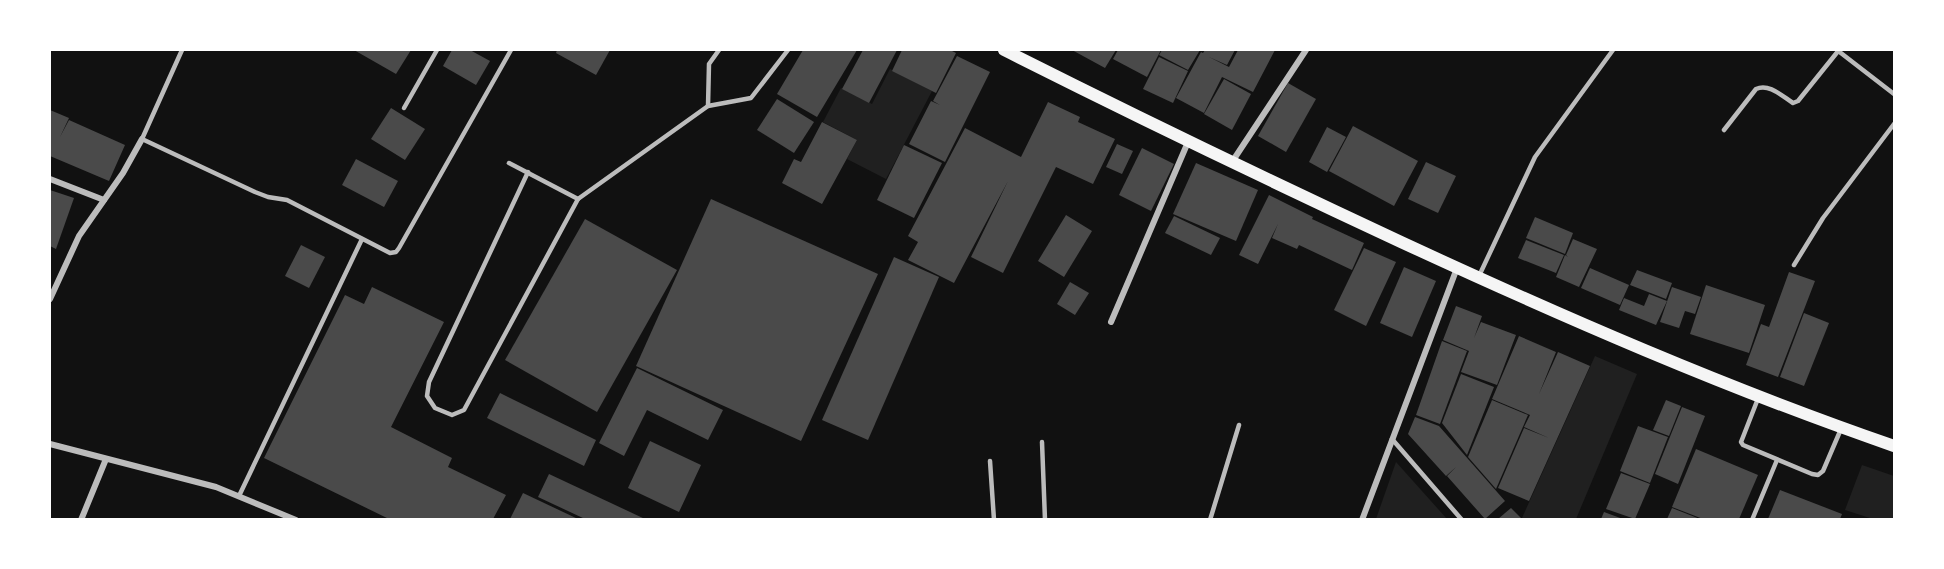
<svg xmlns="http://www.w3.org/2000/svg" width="1944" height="569" viewBox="0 0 1944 569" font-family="Jost,sans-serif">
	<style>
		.green { fill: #202020 }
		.building { fill: #4a4a4a }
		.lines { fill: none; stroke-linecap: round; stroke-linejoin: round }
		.service { stroke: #bcbcbc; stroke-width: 4.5 }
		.minor { stroke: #bcbcbc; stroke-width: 6 }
		.secondary { stroke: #f5f5f5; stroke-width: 12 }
	</style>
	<rect width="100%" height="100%" fill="#111"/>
	<g class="green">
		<polygon points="890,69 932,91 886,179 847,159 857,140 823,122 841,88 872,104"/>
		<polygon points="1595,356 1637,374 1576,519 1524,519 1522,518"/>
		<polygon points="1396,462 1447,519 1376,519"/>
		<polygon points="1862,465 1894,476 1894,519 1873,519 1845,510"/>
	</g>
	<g class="building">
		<polygon points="354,50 411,50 396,74"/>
		<polygon points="452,50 470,50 490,61 476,85 443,66"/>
		<polygon points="557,50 610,50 596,75 556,53"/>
		<polygon points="803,50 857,50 817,117 777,94"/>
		<polygon points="863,50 897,50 869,103 842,89"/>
		<polygon points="902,50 950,50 956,53 936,93 892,71"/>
		<polygon points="1072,50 1116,50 1105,68"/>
		<polygon points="1118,50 1161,50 1147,77 1113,59"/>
		<polygon points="1162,50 1200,50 1188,70 1159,55"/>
		<polygon points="1205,50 1235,50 1227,65 1209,57 1229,67 1238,50 1275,50 1253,92 1222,77 1204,113 1176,98 1201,52 1203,53"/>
		<polygon points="957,56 990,72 945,162 909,144 931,101 940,105 933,101"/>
		<polygon points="1159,57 1188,71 1173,103 1143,89"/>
		<polygon points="1224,79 1251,94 1232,130 1204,114"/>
		<polygon points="1288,83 1316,99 1286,152 1258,136"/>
		<polygon points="777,99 814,122 794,153 757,130"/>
		<polygon points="1048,102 1080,117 1078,122 1115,139 1093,184 1056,167 1003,273 971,257 1008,181 954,283 908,260 918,242 908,236 965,128 1021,157"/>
		<polygon points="391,108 425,129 405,160 371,139"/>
		<polygon points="50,110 69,118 60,137 69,120 125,145 109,181 50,156"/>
		<polygon points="822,122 857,140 822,204 782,183 794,159 801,162"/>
		<polygon points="1353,126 1418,161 1394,206 1329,171"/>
		<polygon points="1327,127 1346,137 1327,172 1309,162"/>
		<polygon points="1117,144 1133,151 1122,174 1106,167"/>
		<polygon points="904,145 942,163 914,218 877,200"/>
		<polygon points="1142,148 1174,164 1151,211 1119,195"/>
		<polygon points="356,159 398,181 384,207 342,185"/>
		<polygon points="1426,162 1456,176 1438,213 1408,199"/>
		<polygon points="1196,163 1258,190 1236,241 1173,214"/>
		<polygon points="50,190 74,198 56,249 50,246"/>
		<polygon points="1269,195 1313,217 1312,219 1364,243 1352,270 1299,245 1297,249 1272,238 1278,224 1258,264 1239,255"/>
		<polygon points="711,199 878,274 801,441 636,366"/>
		<polygon points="1066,215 1092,231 1064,277 1038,261"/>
		<polygon points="1174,216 1220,238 1211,255 1165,233"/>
		<polygon points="1535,217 1573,233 1565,254 1526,238"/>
		<polygon points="585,219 677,270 597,412 505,360"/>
		<polygon points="1573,239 1597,249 1579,287 1556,277 1565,255 1568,257 1566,255"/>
		<polygon points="1526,240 1564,255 1556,273 1518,258"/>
		<polygon points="301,245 325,257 309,288 285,276"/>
		<polygon points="1364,248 1396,262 1366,326 1334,310"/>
		<polygon points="894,257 939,277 868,440 822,420"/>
		<polygon points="1404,267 1436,281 1412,337 1380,323"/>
		<polygon points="1590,268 1629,285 1620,305 1581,288"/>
		<polygon points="1637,270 1672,283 1666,299 1630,285"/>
		<polygon points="1789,272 1815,281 1778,377 1746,365 1761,324 1769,327"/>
		<polygon points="1070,282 1089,293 1075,315 1057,304"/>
		<polygon points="1706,285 1765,305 1749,353 1690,334"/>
		<polygon points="372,287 444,322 391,427 452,458 448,467 506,495 493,519 389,519 264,458 345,295 364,304"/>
		<polygon points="1672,287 1701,297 1695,314 1685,311 1679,328 1660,322"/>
		<polygon points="1649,294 1667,301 1656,325 1619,310 1624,298 1644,306"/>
		<polygon points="1456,306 1482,316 1474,338 1481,322 1516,335 1497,385 1461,372 1469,351 1443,340"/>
		<polygon points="1804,313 1829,323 1804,386 1780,377"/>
		<polygon points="1519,336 1556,352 1539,394 1558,352 1590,366 1529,501 1498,488 1524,428 1549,438 1524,427 1530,415 1492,399"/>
		<polygon points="1442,341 1467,351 1440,424 1416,415"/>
		<polygon points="637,368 723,410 708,440 647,410 624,456 599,443"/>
		<polygon points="1461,374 1494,387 1467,455 1442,423"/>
		<polygon points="500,393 596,440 584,466 487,418"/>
		<polygon points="1492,400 1528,415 1496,489 1468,457"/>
		<polygon points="1666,400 1681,406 1669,436 1653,430"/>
		<polygon points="1682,407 1705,416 1678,484 1655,474"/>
		<polygon points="1415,417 1439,426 1505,501 1485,519 1447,476 1456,467 1446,476 1408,434"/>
		<polygon points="1638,426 1668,437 1650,483 1620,471"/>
		<polygon points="650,441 701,465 679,512 628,488"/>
		<polygon points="1696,449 1758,475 1739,519 1703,519 1672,507"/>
		<polygon points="1621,473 1650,484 1635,519 1606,509"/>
		<polygon points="549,474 645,519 585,519 538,497"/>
		<polygon points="1780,490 1842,514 1840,519 1768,519"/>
		<polygon points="523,493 578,519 510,519"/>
		<polygon points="1511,508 1522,519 1498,519"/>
		<polygon points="1672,508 1700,519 1667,519"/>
		<polygon points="1604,512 1623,519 1601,519"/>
	</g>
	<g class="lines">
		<g class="service">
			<polyline points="182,50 142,139 255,192 268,197 287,200 390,253 396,252 399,248 511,50"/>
			<polyline points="1837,50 1894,94"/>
			<polyline points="708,106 709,64 719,50"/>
			<polyline points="404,108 437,50"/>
			<path d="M1724 130 1756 89C1769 83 1782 96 1793 103L1798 101 1839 50"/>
			<polyline points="509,163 578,199"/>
			<polyline points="528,172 429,382 427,396 435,408 452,415 464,410 578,199 708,106 751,98 788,50"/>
			<polyline points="1794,265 1823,218 1894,124"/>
			<polyline points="1479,276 1535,157 1613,50"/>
			<polyline points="1759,396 1743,437 1741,442 1743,445 1812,474 1818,475 1823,471 1841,429"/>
			<polyline points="1392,439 1462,520"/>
			<polyline points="1042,442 1045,520"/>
			<polyline points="990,461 994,520"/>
			<polyline points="239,496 362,239"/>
			<polyline points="1210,520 1239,425"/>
			<polyline points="1752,520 1777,460"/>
		</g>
		<g class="minor">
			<polyline points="1232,162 1306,50"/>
			<polyline points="50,179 104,200"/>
			<polyline points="50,299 79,236 123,173 142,139"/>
			<polyline points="1111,322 1188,142"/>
			<polyline points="50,444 216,487 296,520"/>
			<polyline points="81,520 106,459"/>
			<polyline points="1362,520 1457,268"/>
		</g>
		<path class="secondary" d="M1004 50C1135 116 1268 180 1401 242 1563 317 1726 388 1894 446"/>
	</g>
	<rect width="1944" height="569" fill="none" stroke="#ffffff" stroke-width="102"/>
</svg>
